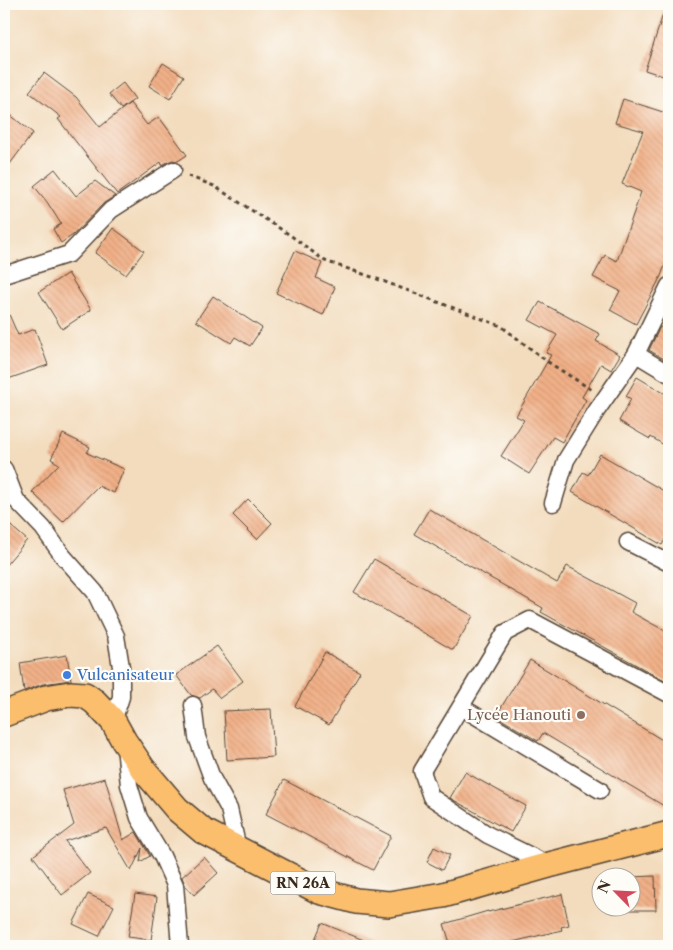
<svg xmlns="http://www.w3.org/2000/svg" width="673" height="950" viewBox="0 0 673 950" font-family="'Libre Caslon Text',serif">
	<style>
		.building { fill: url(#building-back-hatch) }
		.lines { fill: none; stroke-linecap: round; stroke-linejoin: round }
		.minor-casing { stroke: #574536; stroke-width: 19 }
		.primary-casing { stroke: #574536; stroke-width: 28 }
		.path { stroke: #574536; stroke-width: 3; stroke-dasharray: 4 4; stroke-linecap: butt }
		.minor { stroke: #fff; stroke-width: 16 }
		.primary { stroke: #fabe6d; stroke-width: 25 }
		.shop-dot { fill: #3f7fe0; stroke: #fdfcf7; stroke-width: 2 }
		.education-dot { fill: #8d6e63; stroke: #fdfcf7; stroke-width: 2 }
		.labels { text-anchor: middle; stroke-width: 4.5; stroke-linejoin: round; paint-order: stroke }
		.shield { fill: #fdfcf7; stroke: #75695f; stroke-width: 1 }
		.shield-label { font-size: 14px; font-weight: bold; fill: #3b2a1e }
		.shop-label { font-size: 15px; fill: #366cbe; stroke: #fdfcf7; text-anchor: start }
		.education-label { font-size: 15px; fill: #785e54; stroke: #fdfcf7; text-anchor: end }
	</style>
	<defs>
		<pattern id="building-back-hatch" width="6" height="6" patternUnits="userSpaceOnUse" patternTransform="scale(1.25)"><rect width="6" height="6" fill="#f1b188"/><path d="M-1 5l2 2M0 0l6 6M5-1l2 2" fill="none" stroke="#d09875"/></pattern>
	</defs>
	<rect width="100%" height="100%" fill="#fdfcf7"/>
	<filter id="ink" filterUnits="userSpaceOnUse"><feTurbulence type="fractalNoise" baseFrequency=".02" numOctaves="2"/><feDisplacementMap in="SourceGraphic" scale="10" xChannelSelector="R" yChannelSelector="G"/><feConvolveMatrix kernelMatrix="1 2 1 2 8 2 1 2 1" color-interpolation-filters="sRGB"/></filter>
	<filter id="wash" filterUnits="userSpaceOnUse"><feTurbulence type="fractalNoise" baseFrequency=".0096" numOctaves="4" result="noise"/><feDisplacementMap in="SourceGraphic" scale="20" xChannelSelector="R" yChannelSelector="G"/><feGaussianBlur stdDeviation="1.12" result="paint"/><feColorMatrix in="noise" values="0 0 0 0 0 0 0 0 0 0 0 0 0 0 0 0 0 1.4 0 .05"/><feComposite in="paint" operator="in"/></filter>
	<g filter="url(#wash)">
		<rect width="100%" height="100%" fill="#f3dcbd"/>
		<g id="blocks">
			<g class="building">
				<polygon points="666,5 669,6 669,78 645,70"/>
				<polygon points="163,63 184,76 170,99 149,86"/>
				<polygon points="44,73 76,97 100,127 130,103 147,125 159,117 187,155 178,161 172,160 162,165 161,162 117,194 58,119 61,117 29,92"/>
				<polygon points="123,83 135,99 121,109 109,94"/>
				<polygon points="623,99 669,114 669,254 661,276 636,324 610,310 620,291 593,277 605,255 617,261 641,192 622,184 643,131 615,123"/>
				<polygon points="4,110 33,133 4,172"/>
				<polygon points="55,169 76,196 95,181 115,196 104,203 73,235 61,243 53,229 61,224 47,202 34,186"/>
				<polygon points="113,228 144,251 126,275 95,253"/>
				<polygon points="295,251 322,263 316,278 335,287 323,315 276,293"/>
				<polygon points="68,273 91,310 62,329 39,292"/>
				<polygon points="213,296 262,328 250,346 235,337 231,343 196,321"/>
				<polygon points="540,302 600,334 596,341 620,355 611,370 601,364 582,397 586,400 562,442 553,437 529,474 501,456 524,420 516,416 551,355 546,353 557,335 529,320"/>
				<polygon points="4,303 18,335 35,329 48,365 8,379 4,367"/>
				<polygon points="660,327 669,332 669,362 649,350"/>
				<polygon points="637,377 669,396 669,448 651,437 650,439 619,421 631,399 626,396"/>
				<polygon points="63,434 90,447 87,453 124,469 114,493 98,486 63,522 32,492 59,464 51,459"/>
				<polygon points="600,454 669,494 669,533 662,545 572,492 583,472 588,475"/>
				<polygon points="248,499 272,523 257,539 233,515"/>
				<polygon points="429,509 557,583 567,566 635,603 631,612 669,633 669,683 541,612 543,608 414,534"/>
				<polygon points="4,520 27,540 4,567"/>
				<polygon points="374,559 473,616 453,650 354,592"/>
				<polygon points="217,646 243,681 220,698 212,689 200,698 191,695 176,675"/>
				<polygon points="325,652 360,672 329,725 295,706"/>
				<polygon points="67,655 71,680 43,684 24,691 20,663"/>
				<polygon points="530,660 669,744 669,798 664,806 543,733 538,741 496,716"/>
				<polygon points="271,709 274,757 227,760 224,711"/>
				<polygon points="465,772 526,806 511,832 450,798"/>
				<polygon points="105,778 123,840 136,832 150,856 140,862 142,848 131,871 106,828 65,841 90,873 62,895 33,856 74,825 63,790"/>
				<polygon points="284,780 391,836 373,870 266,814"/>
				<polygon points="434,847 450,855 442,870 427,862"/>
				<polygon points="204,857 218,873 194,895 185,885 182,877"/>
				<polygon points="655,876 656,910 630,910 630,877"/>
				<polygon points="88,894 114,906 99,936 73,924"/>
				<polygon points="135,894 157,897 151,940 128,937"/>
				<polygon points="562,894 569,925 561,927 562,930 496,946 451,946 444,924 488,911 488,912"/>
				<polygon points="322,923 378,946 312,946"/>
			</g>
		</g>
	</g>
	<g filter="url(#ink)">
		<use href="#blocks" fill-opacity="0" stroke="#574536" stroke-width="1"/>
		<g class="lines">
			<g class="minor-casing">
				<g id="minor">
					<polyline points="4,275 69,254 111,210 173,170"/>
					<polyline points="636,354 669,374"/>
					<polyline points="4,469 16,500 43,528 63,556 95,592 116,636 121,667 121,697 113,721"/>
					<polyline points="553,503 566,460 597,410 636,354 669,286"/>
					<polyline points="628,542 669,563"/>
					<polyline points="193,705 197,737 212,778 229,809 238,849"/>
					<polyline points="461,707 600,790"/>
					<polyline points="125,746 129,785 139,818 162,856 175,885 180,946"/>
					<polyline points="549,865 488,835 431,797 422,771 505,633 530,620 669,694"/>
				</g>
			</g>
			<g class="primary-casing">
				<polyline id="primary" points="4,714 46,698 70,694 85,695 95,702 113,721 124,741 143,769 177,809 203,831 319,891 356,901 389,904 443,895 549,865 669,834"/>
			</g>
			<g class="path">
				<polyline points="188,176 214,186 290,235 325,261 372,277 501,326 548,362 592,390"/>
				<polyline points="76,946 77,944 91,944 97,946"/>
			</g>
			<use href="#minor" class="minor"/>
			<use href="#primary" class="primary"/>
		</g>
	</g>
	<circle class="shop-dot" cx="67" cy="675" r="5"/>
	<circle class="education-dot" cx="581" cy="715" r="5"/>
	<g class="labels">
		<rect class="shield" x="270.5" y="871.5" width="65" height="23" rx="4"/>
		<g class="shield-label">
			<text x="303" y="888">RN 26A</text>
		</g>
		<g class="shop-label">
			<text x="77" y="680">Vulcanisateur</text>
		</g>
		<g class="education-label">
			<text x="571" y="720">Lycée Hanouti</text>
		</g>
	</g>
	<rect width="673" height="950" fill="none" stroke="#fdfcf7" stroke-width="20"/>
	<g transform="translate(616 892) rotate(294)"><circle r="24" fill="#fdfcf7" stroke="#afa8a0"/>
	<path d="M0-4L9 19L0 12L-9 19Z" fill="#d1495b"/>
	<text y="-8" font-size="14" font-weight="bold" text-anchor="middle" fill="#3b2a1e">N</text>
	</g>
</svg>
